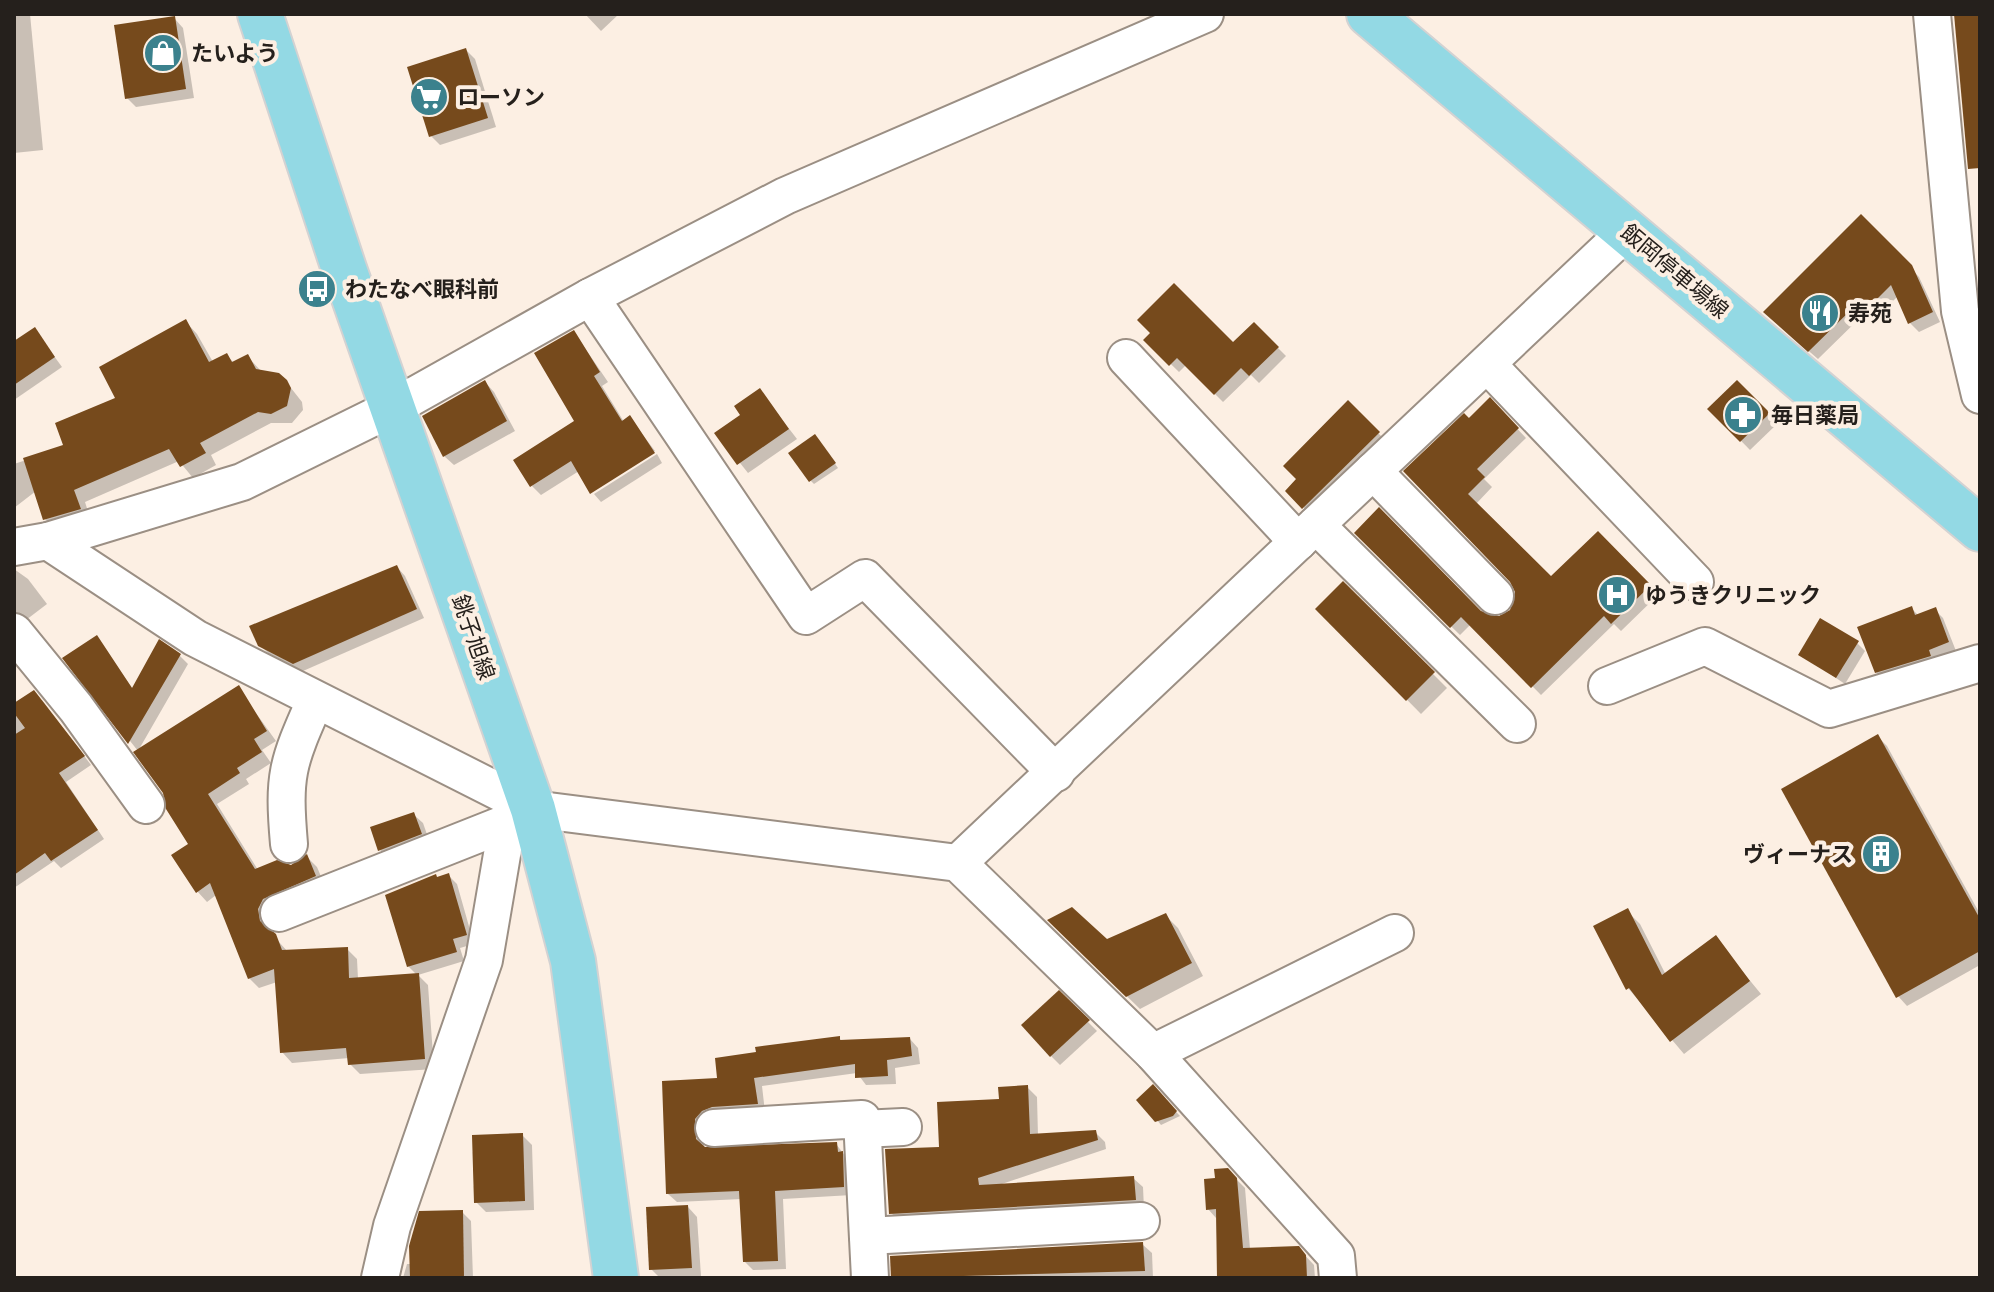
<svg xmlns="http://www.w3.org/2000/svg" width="1994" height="1292" viewBox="0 0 1994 1292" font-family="Raleway,'Noto Sans JP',sans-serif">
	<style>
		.shadow { fill: #0003 }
		.building { fill: #764a1c }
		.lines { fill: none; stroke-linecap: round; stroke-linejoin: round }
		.minor-casing { stroke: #9b8f84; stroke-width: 40 }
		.major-casing { stroke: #d3d2d2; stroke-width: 48 }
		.minor { stroke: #fff; stroke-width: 36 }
		.major { stroke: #93d9e4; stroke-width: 44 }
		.labels { text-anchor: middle; stroke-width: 8; stroke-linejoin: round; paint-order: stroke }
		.poi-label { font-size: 22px; font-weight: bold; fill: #25201c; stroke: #fcefe3; text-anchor: start }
		.street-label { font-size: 22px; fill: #25201c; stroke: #fcefe3 }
	</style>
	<rect width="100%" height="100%" fill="#fcefe3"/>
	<g class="shadow">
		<polygon points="14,14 30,14 43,150 14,153"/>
		<polygon points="585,14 619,14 601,31"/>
		<polygon points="174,18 183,28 194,98 136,107 127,98"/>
		<polygon points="466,50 475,59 496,127 440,145 431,136"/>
		<polygon points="1861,217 1919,277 1940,322 1919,332 1910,323 1898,296 1875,319 1867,311 1818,359 1774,321"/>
		<polygon points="186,322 197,334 213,362 226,355 234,363 247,356 262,372 291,388 302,402 303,410 292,423 271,423 211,455 216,465 193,478 179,461 85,502 91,521 57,531 45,519 36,491 14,508 14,464 66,447 118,399"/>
		<polygon points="1254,324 1286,356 1259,383 1251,375 1223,402 1186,365 1179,372 1146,340 1233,345"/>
		<polygon points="35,330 62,367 14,400 14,343"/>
		<polygon points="574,332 608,382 602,386 624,422 630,418 655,451 591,491 579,471 541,495 532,486 577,421"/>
		<polygon points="485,382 494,392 515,431 454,465 444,456"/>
		<polygon points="1737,383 1777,424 1750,450 1710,409"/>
		<polygon points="760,391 797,439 748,473 717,434 743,415"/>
		<polygon points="1490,400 1526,438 1484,479 1492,487 1476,504 1551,579 1598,534 1658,595 1621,631 1614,624 1541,695 1471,624 1460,635 1356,533 1480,613 1500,619 1512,612 1518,591 1512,581 1406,471"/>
		<polygon points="1348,403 1387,442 1312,516 1288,491 1299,479"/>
		<polygon points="819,441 838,468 814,484 810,480"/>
		<polygon points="657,454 662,463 601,502 594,494"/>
		<polygon points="397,567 405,576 424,618 303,671 269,654 260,645 252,627"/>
		<polygon points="14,569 28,579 47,604 26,620 14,612"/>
		<polygon points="1343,584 1447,688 1421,714 1318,609"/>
		<polygon points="1911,608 1919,616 1935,610 1943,618 1956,651 1885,680 1876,672"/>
		<polygon points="96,638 133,689 179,655 188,664 138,751 65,659"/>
		<polygon points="1857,643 1865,651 1845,684 1800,654"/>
		<polygon points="238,688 276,741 262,750 271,763 246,779 249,784 217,804 258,870 292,867 307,857 317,867 325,886 268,920 269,931 288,952 347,949 357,959 358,979 417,975 408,966 438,878 448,875 457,884 474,944 460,948 464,961 418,975 428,985 434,1069 360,1074 350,1064 349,1058 292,1063 282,1052 277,982 259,988 249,978 216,895 207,902 197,891 190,844"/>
		<polygon points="42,700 91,765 66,782 104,839 61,868 54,861 14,888 14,705"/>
		<polygon points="1878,737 1887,746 1980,914 1980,965 1907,1006 1898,996"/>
		<polygon points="413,814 423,823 430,843 389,859 380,850"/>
		<polygon points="1627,911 1640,924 1666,975 1715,938 1761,994 1684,1054 1628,988"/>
		<polygon points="1165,915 1178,928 1203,976 1140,1009 1050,921 1106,941"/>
		<polygon points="1059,993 1097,1031 1060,1065 1051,1056"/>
		<polygon points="839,1038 843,1042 910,1039 918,1048 920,1064 895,1068 896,1084 866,1085 857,1073 762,1086 765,1112 703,1127 704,1148 836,1144 850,1162 852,1195 783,1199 786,1269 753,1270 745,1262 742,1199 677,1202 668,1194 664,1083 720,1080"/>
		<polygon points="1027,1087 1037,1097 1038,1136 1095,1132 1105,1142 1106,1149 996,1186 1133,1178 1143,1187 1144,1209 901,1222 891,1213 941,1148 1001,1101"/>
		<polygon points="1153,1087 1180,1116 1161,1125 1157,1120"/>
		<polygon points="522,1135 532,1145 534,1210 486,1212 476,1202"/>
		<polygon points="1227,1170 1245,1188 1250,1249 1298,1248 1314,1265 1315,1278 1219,1278 1216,1218 1208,1209 1217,1180"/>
		<polygon points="688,1207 697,1217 701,1276 660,1278 651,1269"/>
		<polygon points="462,1212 471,1221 473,1278 403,1278 407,1264 412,1264"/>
		<polygon points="1142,1244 1152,1253 1153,1278 893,1278 892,1258"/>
	</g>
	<g class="building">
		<polygon points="1954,14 1980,14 1980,168 1968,169"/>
		<polygon points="175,16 186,89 125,99 114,25"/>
		<polygon points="466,48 488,118 429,137 407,67"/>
		<polygon points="1861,214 1912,265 1933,312 1908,324 1891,285 1865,311 1857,304 1808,352 1763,312"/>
		<polygon points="1174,283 1233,342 1254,322 1279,347 1249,376 1241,368 1214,395 1177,358 1169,366 1143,340 1150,333 1137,320"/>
		<polygon points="186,319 209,362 227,353 232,362 248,354 256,369 279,373 287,380 291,388 287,406 271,414 258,412 200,443 206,453 180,467 169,449 74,490 81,509 43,520 23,458 63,445 55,423 115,398 99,367"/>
		<polygon points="35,327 55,357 14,385 14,341"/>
		<polygon points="574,330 600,372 594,376 622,421 630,415 655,453 590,494 571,461 530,487 513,460 574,421 534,353"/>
		<polygon points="485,380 507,421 443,457 422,416"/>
		<polygon points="1737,380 1770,413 1740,442 1707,409"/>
		<polygon points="760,388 789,429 737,465 714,433 740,415 734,406"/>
		<polygon points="1490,397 1519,428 1477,469 1485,477 1468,494 1551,576 1598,531 1651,585 1611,624 1604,616 1531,688 1461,617 1450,628 1354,533 1379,507 1481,611 1499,616 1510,610 1515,592 1510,582 1403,471 1464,413 1469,418"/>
		<polygon points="1348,400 1380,432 1302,509 1285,491 1296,479 1283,466"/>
		<polygon points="815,434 836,463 809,482 788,453"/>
		<polygon points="397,565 417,609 293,664 258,646 249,626"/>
		<polygon points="1343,581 1435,672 1406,701 1315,609"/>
		<polygon points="1912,606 1915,615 1936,607 1949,642 1929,650 1931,656 1875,673 1857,627"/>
		<polygon points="1820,618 1859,641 1836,678 1798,655"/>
		<polygon points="97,635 132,688 159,639 181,654 128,744 62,658"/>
		<polygon points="239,685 267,731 254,739 262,752 237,768 240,773 208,794 255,869 277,860 291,865 307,854 316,876 263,899 258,909 260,921 276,934 282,950 348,947 349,978 419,973 425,1059 348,1065 346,1048 280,1053 274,969 248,979 210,883 196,893 171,855 188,844 166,809 163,793 133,752"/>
		<polygon points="34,690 85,756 59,773 98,830 51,861 45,853 14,875 14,735 25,728 14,713 14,703"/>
		<polygon points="1878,734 1980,919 1980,951 1896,998 1781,789"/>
		<polygon points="414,812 422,834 378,851 370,827"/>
		<polygon points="449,873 467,935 453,939 457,952 407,967 385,895 436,874 437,877"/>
		<polygon points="1072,907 1107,939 1166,913 1192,963 1126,997 1047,920"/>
		<polygon points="1628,908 1662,975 1716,935 1750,981 1670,1042 1629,988 1626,990 1593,926"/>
		<polygon points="1059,990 1090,1020 1050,1057 1021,1025"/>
		<polygon points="840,1036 840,1040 910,1037 912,1056 887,1060 888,1076 855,1078 855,1064 754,1078 758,1104 712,1107 702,1111 695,1119 696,1139 705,1147 837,1142 838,1152 843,1151 844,1187 775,1191 778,1261 743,1262 739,1191 666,1194 662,1081 717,1078 715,1058 756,1052 755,1047"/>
		<polygon points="1153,1084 1177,1111 1173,1116 1155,1122 1136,1100"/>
		<polygon points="1028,1085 1030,1134 1096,1130 1098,1140 978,1178 979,1185 1134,1176 1136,1200 889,1214 885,1149 939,1147 937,1102 999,1099 998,1087"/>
		<polygon points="523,1133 525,1201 474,1203 472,1135"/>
		<polygon points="1228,1168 1237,1178 1243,1248 1299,1246 1306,1255 1307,1278 1217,1278 1216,1209 1206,1210 1204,1179 1215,1178 1214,1169"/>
		<polygon points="688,1205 692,1268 649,1270 646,1207"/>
		<polygon points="463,1210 464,1278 410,1278 409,1246 419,1211"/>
		<polygon points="1143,1242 1145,1271 891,1278 890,1256"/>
	</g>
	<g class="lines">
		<g class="minor-casing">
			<g id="minor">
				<polyline points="1932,14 1960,311 1980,395"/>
				<polyline points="590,297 806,616 865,578 1056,773"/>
				<polyline points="1126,358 1298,542"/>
				<polyline points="1487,364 1695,582"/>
				<polyline points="1373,471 1495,596"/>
				<polyline points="1316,525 1517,724"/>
				<polyline points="48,541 195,638 533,809 958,863 1153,1053 1336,1256 1338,1278"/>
				<polyline points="14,547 48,541 242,482 394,407 590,297 785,196 1205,14"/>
				<polyline points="14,632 76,708 146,805"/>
				<polyline points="1607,686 1705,646 1829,709 1980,663"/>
				<path d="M289 844C283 775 287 764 315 701"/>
				<polyline points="958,863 1627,231"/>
				<polyline points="279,913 514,820"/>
				<polyline points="1153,1053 1395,933"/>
				<polyline points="714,1128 862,1119 870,1278"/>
				<polyline points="862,1129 903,1127"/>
				<polyline points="868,1236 1141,1221"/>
				<polyline points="380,1278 392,1226 484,960 505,837 514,820 533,809"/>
			</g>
		</g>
		<g class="major-casing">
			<g id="major">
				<polyline points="260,14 344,269 533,809 573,961 616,1278"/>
				<polyline points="1369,14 1980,529"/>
			</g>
		</g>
		<use href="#minor" class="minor"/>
		<use href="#major" class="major"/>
	</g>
	<defs>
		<g id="shop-disc" transform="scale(2)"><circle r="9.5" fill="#3b818d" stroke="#fcefe3"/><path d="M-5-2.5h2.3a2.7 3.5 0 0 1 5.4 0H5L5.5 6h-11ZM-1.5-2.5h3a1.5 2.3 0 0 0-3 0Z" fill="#fff"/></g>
		<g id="supermarket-disc" transform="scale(2)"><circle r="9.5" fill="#3b818d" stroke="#fcefe3"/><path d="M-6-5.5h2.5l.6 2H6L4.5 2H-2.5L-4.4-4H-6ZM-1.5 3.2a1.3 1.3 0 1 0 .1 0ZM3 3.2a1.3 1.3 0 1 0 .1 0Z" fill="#fff"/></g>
		<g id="bus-disc" transform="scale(2)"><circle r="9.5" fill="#3b818d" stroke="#fcefe3"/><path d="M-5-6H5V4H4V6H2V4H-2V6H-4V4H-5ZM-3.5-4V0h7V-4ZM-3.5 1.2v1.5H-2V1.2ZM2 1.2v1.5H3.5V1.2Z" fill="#fff"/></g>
		<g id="restaurant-disc" transform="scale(2)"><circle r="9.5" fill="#3b818d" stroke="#fcefe3"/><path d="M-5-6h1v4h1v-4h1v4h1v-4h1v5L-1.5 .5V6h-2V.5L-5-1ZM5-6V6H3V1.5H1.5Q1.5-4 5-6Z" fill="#fff"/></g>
		<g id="pharmacy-disc" transform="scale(2)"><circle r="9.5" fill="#3b818d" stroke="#fcefe3"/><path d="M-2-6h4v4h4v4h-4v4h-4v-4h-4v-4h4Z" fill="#fff"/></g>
		<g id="hospital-disc" transform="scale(2)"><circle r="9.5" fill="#3b818d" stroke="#fcefe3"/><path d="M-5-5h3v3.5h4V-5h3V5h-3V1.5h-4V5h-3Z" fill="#fff"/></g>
		<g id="building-disc" transform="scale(2)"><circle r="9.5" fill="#3b818d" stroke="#fcefe3"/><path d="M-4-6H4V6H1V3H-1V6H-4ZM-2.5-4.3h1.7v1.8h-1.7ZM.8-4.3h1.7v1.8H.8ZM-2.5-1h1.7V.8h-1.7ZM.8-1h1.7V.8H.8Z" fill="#fff"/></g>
	</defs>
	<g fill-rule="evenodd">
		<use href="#shop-disc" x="163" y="53"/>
		<use href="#supermarket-disc" x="429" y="97"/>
		<use href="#bus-disc" x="317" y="289"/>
		<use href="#restaurant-disc" x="1820" y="313"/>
		<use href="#pharmacy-disc" x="1743" y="415"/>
		<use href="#hospital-disc" x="1617" y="595"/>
		<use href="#building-disc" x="1881" y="854"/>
	</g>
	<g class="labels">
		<g class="poi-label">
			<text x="191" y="61">たいよう</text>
			<text x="457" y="105">ローソン</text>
			<text x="345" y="297">わたなべ眼科前</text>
			<text x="1848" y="321">寿苑</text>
			<text x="1771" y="423">毎日薬局</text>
			<text x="1645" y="603">ゆうきクリニック</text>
			<text x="1853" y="862" text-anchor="end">ヴィーナス</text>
		</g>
		<g class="street-label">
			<text transform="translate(1675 271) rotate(40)" y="8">飯岡停車場線</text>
			<text transform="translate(474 637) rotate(71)" y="8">銚子旭線</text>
		</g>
	</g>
	<rect width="1994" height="1292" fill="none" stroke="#25201c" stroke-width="32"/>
</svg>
